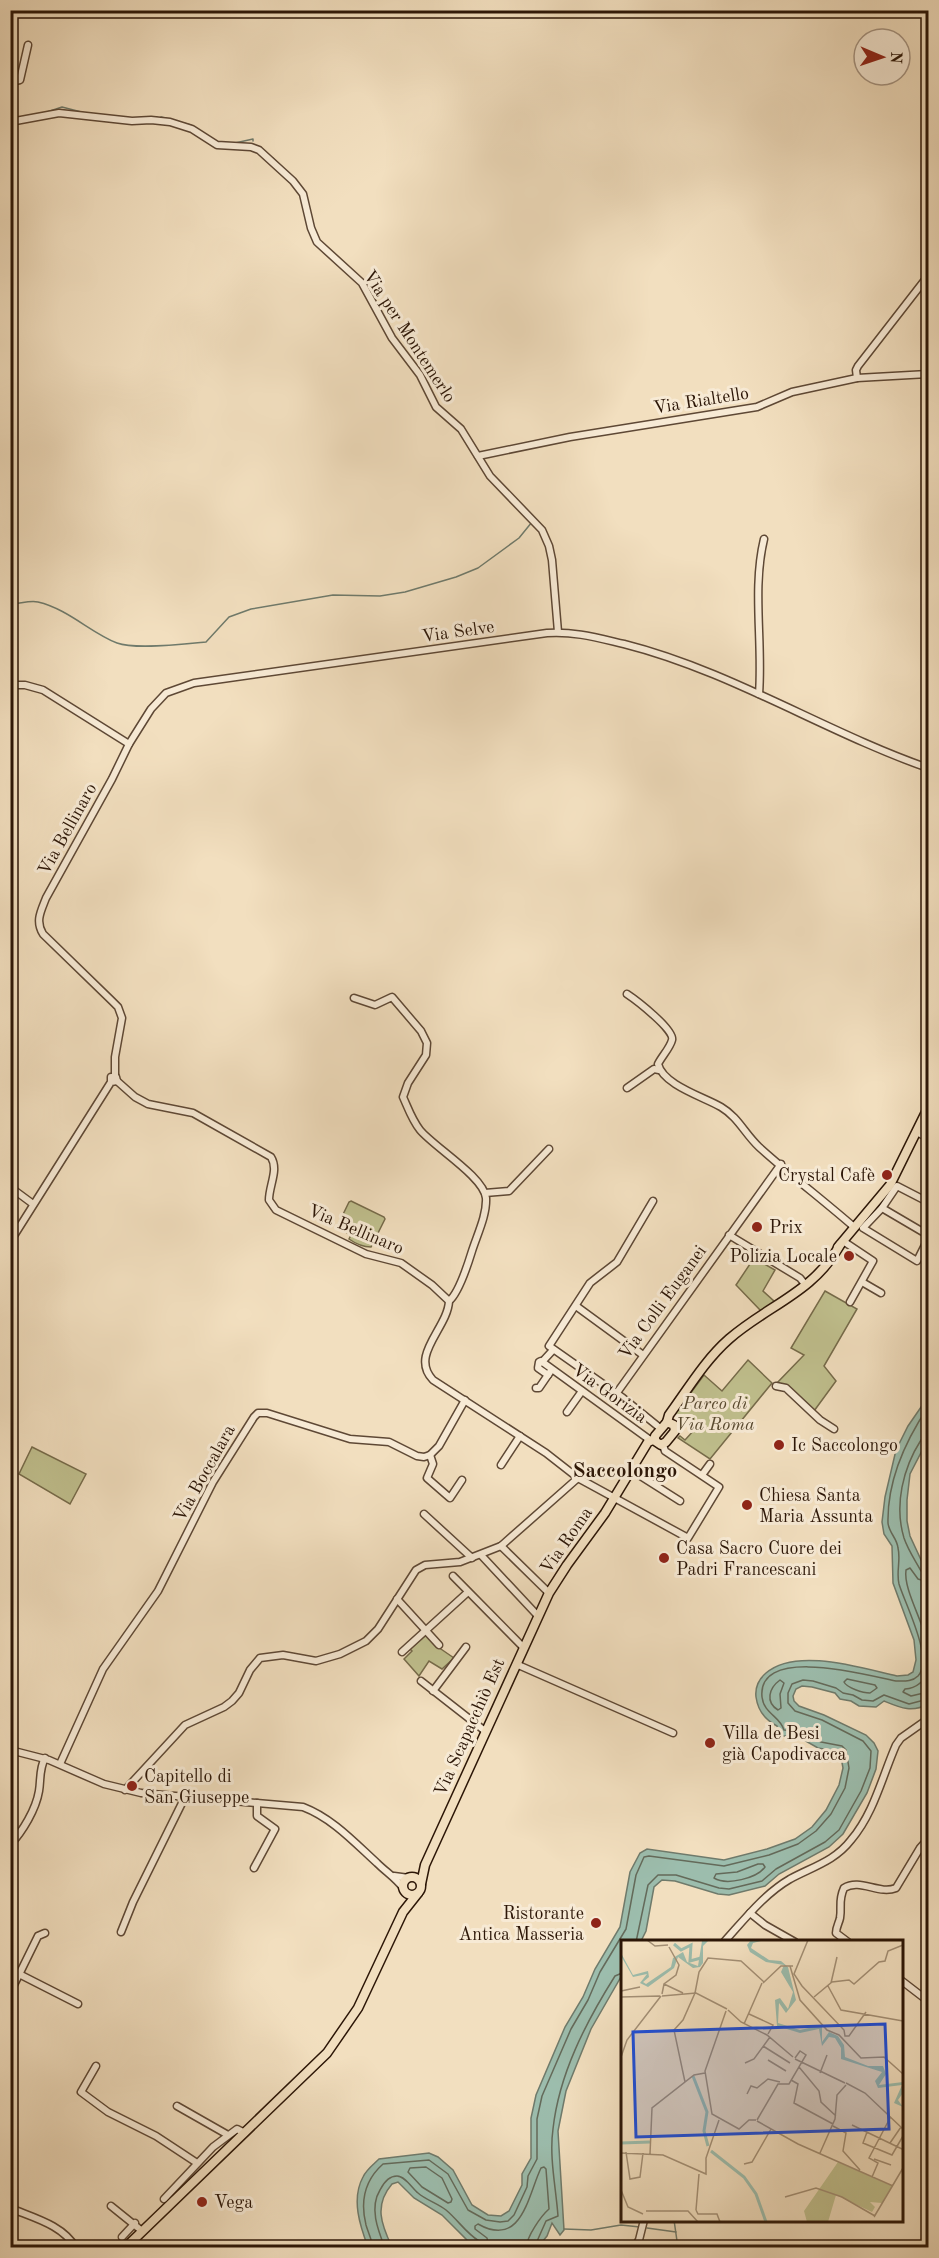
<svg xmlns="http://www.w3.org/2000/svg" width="939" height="2258" viewBox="0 0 939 2258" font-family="'Old Standard TT',serif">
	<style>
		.green { fill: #c0c08e; stroke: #766b4a; stroke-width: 1.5 }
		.water { fill: #9cbdad; stroke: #6f7a6b; stroke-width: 1.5 }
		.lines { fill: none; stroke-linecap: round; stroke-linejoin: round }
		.shore { stroke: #646a5a; stroke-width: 1.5 }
		.stream { stroke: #6f7a6b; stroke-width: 1.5 }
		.minor-casing { stroke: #5e4835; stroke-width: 9 }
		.major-casing { stroke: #2c1607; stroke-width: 11 }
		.minor { stroke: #f7ead5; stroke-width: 6 }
		.major { stroke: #f2dfbf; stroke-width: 8 }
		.poi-dot { fill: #8f2418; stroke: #f7ead5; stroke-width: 2 }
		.labels { text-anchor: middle; stroke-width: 6; stroke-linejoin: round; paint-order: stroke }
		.street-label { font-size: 18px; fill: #2c1607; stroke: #f7ead5 }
		.poi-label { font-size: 18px; fill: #2c1607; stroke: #f7ead5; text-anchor: start }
		.park-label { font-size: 18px; font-style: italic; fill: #584930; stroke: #f7ead5 }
		.quarter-label { font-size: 21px; font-weight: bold; fill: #2c1607; stroke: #f7ead5 }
		.inset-river { fill: none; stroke: #9cbdad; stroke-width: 3 }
		.inset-road { fill: none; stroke: #a38f75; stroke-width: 1.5 }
		.view { fill: #1d4ed8; fill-opacity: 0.15; stroke: #1d4ed8; stroke-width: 3 }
		.inset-edge { fill: none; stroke: #2c1607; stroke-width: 3 }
	</style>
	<rect width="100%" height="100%" fill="#f2dfbf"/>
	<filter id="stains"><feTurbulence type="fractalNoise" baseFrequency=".00333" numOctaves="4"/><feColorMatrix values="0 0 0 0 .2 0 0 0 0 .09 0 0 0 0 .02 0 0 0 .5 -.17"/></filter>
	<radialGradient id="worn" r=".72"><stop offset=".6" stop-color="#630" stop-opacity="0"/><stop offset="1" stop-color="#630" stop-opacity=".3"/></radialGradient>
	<g class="green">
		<path d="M351 1201 384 1217 385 1219 371 1247C363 1247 356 1244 349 1239L351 1235 337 1227 349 1202Z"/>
		<polygon points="754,1258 775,1270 763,1291 775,1302 761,1311 736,1285"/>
		<polygon points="825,1291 857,1309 824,1366 836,1381 814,1411 789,1387 777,1383 804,1355 791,1348"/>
		<polygon points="748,1360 772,1383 710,1459 678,1438 680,1436 685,1440 695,1429 690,1424 689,1420 683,1423 675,1414 704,1375 722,1391"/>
		<polygon points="32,1447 86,1474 70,1504 19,1474"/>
		<polygon points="426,1635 438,1647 454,1658 442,1669 429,1661 419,1676 404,1659 412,1651 410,1649"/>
	</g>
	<path class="water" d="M928 1397V1439L910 1474 907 1500V1521L910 1536 928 1575V1704C912 1713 901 1708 884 1701L876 1707 859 1706 851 1701 840 1699 835 1693 812 1687 802 1686 796 1689 793 1696 794 1701 799 1706 824 1715 866 1735 874 1743 878 1751 876 1769 867 1793 843 1834 829 1847 779 1874 765 1886 729 1895 718 1894 675 1881 662 1880 654 1887 646 1931 641 1941 622 1942V1975L591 2029 566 2091 558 2131 564 2230 560 2235 552 2223 547 2236 538 2247H482L469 2242 442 2215 414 2198 398 2182 392 2184C374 2205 381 2224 392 2247H368C360 2226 351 2199 363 2177 366 2170 374 2164 379 2159L429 2153 438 2157 453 2170 472 2205 488 2215 501 2216 509 2211 522 2185V2174L531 2158V2118L536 2095 565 2027 583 1997 595 1969 620 1927 630 1872 640 1853 647 1849 724 1860 767 1849 795 1839 812 1827 826 1810 839 1785 843 1768 840 1752 818 1748 797 1736H782L778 1732 777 1726C765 1720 758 1711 756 1697 755 1688 759 1679 766 1673 796 1647 861 1668 897 1676L908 1675 913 1672 916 1660 914 1640 893 1583 892 1546 884 1534 882 1522 885 1497 896 1450 908 1426Z"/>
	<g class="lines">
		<g class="shore">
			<path d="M928 1437 921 1440C903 1468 894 1505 904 1538 908 1550 915 1560 921 1571L928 1574"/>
			<path d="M928 1582 918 1579 910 1568 906 1570C903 1591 926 1625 928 1649"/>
			<path d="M928 1671C924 1682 917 1688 905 1689L903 1692 911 1696 928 1692"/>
			<path d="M847 1679 875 1685 877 1688 870 1693C863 1693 847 1688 844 1682Z"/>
			<path d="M780 1680 784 1683 780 1694 781 1708 778 1710C765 1702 769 1688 780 1680Z"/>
			<path d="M758 1864H763L765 1867C757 1878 727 1886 714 1878L716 1874 737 1872Z"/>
			<polyline points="636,1942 648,1885 658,1875 676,1875 719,1888 729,1889 762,1881 776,1869 825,1842 839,1830 861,1791 870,1768 871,1751 863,1741 822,1720 795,1711 788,1703 788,1693 792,1684 803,1680 813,1681 836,1688 843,1693 853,1695 862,1700 873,1701 884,1695 909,1704 928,1699"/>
			<polygon points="426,2167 442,2178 452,2199 451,2202 448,2203 422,2187 408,2172 410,2168"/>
			<path d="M373 2248C372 2240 368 2232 366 2225 360 2201 365 2180 383 2164L429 2160 448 2174 468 2210 486 2220 500 2222 508 2221 514 2215 527 2187 528 2176 537 2159V2119L542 2096 571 2029 588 2000 600 1972 626 1929 636 1875 644 1857 649 1856 724 1866 769 1855 798 1844 816 1831 831 1814 845 1788 849 1768 846 1750 842 1746 821 1742 800 1731 784 1730C780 1716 764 1714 762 1697 757 1644 871 1676 896 1681 904 1681 912 1682 918 1676 934 1659 905 1604 899 1584 896 1572 901 1560 898 1548 897 1538 889 1533 888 1523 887 1481 906 1440 928 1407"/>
			<path d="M385 2248C378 2230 369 2208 380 2190 383 2184 389 2176 397 2176 405 2176 412 2188 418 2193 426 2200 437 2203 446 2210 458 2220 466 2233 479 2241L481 2248"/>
			<path d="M489 2248 487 2238 475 2229V2226L478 2224C522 2249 528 2195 541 2168L544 2167 546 2169 549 2209C541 2216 527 2236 526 2248"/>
			<path d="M534 2248 546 2221 558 2216C556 2188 549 2157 553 2129 559 2074 586 2022 615 1976L622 1973"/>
		</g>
		<g class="stream">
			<polyline points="47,112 62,107 85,113"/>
			<polyline points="146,117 157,117"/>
			<polyline points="161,117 191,125"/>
			<polyline points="235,143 253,139 253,141"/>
			<polyline points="273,158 279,164"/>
			<path d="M10 604C19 604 30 600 38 602 68 609 91 633 117 643 136 650 186 644 206 642L229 617 251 609 333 595 380 596 405 592 456 577 478 568 519 538 532 522"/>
			<polyline points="674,2220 678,2248"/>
			<polyline points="647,2228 676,2232"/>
			<polyline points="564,2229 591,2230 621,2225 640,2227"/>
		</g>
		<g class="minor-casing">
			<g id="minor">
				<polyline points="927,10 928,12"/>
				<polyline points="10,82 20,80 28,45"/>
				<polyline points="10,122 59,113 132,121 151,120 170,122 192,129 217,145 251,147 259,150 293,181 303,194 311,228 317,242 362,283 392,338 420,375 436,407 461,429 490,476 542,530 549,546 552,560 558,632"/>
				<polyline points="857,378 856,370 858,366 924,281"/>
				<polyline points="478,456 570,437 757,407 792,392 857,378 928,374"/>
				<polyline points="10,685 25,685 43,690 129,744"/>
				<path d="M759 694C763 642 752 589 764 539"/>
				<path d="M627 994C636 1000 675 1030 672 1040 670 1048 662 1056 658 1064 663 1085 704 1097 721 1107 738 1117 745 1134 759 1147 790 1175 823 1200 854 1227"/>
				<path d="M354 998 375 1005 392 997 421 1031 427 1043 426 1055 408 1083 403 1097C408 1108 412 1120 420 1130 434 1147 484 1177 486 1198 487 1215 477 1235 472 1251 468 1264 459 1293 449 1301"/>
				<path d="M115 1076V1057L122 1018 118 1007 112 1001 43 934C35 921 41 911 46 898L112 779 129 744 151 709 166 693 194 683 547 633C574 631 598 638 624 644 731 671 825 732 928 768"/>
				<path d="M117 1081 135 1097 148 1104 193 1113 271 1157C279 1170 269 1185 269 1200L276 1210 366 1254 401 1263 432 1285 449 1301C448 1328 409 1355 433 1380L546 1453 578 1478 688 1538 719 1487 665 1451 663 1445"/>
				<polyline points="627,1088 654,1069 659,1070"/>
				<polyline points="917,1132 928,1138"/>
				<polyline points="10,1187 33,1204"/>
				<polyline points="485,1193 509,1191 549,1149"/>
				<polyline points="653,1201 617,1262 590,1283 549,1346 623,1398 660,1428"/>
				<polyline points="928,1202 897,1186 882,1208 863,1228 917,1261 928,1239"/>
				<polyline points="882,1208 928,1235"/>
				<polyline points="729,1235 800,1278 804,1283"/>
				<polyline points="843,1241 873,1261 850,1302"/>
				<polyline points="10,1242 111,1082 111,1077 116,1077 117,1081 111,1082"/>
				<polyline points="862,1282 881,1293"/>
				<polyline points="576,1306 643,1355"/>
				<polyline points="542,1362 553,1350"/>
				<polyline points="548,1375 538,1368 539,1362 541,1361 650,1440"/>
				<polyline points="776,1386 786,1388 820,1420 834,1429"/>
				<polyline points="536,1388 539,1388 550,1372"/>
				<polyline points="616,1394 781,1164"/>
				<polyline points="567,1412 582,1391"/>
				<polyline points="430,1455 433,1464 427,1478 450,1498 462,1480"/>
				<polyline points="501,1465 520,1436"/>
				<polyline points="631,1470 680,1501"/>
				<polyline points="702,1475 710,1464"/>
				<polyline points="424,1514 472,1558"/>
				<polyline points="501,1546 549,1593"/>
				<polyline points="481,1555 538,1616"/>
				<polyline points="453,1576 523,1647"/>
				<polyline points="397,1599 439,1645"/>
				<polyline points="402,1652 468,1592"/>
				<polyline points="516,1664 673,1733"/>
				<polyline points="421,1681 485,1731"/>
				<polyline points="433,1691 466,1647"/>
				<path d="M10 1750 49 1760 104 1784 141 1793 303 1807C332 1818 354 1842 377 1863 386 1872 396 1878 404 1889"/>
				<polyline points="60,1764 103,1669 158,1591 213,1482 254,1417 258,1413 267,1413 350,1439 389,1442 417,1456 424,1457 430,1455 439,1446 465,1400"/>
				<polyline points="125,1790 185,1725 224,1707 232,1701 239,1693 250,1670 260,1658 283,1655 316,1661 340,1654 366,1641 378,1629 416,1570 425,1565 460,1562 501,1546 578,1478"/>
				<path d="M10 1845C23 1831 36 1809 39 1791 41 1779 39 1769 45 1758"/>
				<polyline points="254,1868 275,1829 257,1816 257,1803"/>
				<polyline points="394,1876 409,1878"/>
				<polyline points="750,1913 765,1925 795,1942"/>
				<polyline points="121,1932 133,1902 185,1797"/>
				<path d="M724 1942C744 1920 764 1894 790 1879 812 1867 835 1861 851 1840 874 1813 882 1777 896 1745L901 1738 928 1719"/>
				<path d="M848 1942 836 1933C836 1927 839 1923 840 1918 842 1906 838 1901 844 1888 860 1878 879 1895 896 1888L920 1848 928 1839"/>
				<polyline points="19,1974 78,2004"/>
				<polyline points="902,1981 928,2001"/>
				<polyline points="10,1993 38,1936 45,1933"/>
				<polyline points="96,2066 81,2092 108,2112 156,2136 197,2163"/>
				<polyline points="177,2106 228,2135"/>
				<polyline points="164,2199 213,2147 237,2129 245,2133"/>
				<polyline points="111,2206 142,2231"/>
				<path d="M10 2208C34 2218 63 2225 76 2248"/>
				<polyline points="122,2237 135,2223"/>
				<polyline points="634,2248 639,2240 644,2220"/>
			</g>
		</g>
		<g class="major-casing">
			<g id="major">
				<polyline points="838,1247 890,1185 928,1108"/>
				<path d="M667 1422 669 1415C688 1389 705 1360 729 1339 768 1305 813 1293 840 1245"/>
				<polygon points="667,1422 674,1425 675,1431 666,1442 661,1445 655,1441 655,1436"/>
				<circle cx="412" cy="1886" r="9"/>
				<polyline points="421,1884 425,1865 549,1593 567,1565 605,1513 648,1442 655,1439"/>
				<polyline points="125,2248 327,2053 358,2008 403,1912 418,1893"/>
			</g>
		</g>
		<use href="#minor" class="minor"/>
		<use href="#major" class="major"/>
	</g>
	<g class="poi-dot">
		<circle cx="887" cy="1175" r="6"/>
		<circle cx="757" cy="1227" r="6"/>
		<circle cx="849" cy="1256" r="6"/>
		<circle cx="779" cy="1445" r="6"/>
		<circle cx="747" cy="1505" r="6"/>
		<circle cx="664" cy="1558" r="6"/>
		<circle cx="710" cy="1743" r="6"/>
		<circle cx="132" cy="1786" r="6"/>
		<circle cx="596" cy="1923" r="6"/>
		<circle cx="202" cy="2202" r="6"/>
	</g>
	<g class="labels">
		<g class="street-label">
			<text transform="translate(410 336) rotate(57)" y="6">Via per Montemerlo</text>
			<text transform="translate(701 400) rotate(-9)" y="6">Via Rialtello</text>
			<text transform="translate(458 631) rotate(-8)" y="6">Via Selve</text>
			<text transform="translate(67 829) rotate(-61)" y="6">Via Bellinaro</text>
			<text transform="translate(356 1229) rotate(23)" y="6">Via Bellinaro</text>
			<text transform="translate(662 1302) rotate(-54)" y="6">Via Colli Euganei</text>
			<text transform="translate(610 1393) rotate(36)" y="6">Via Gorizia</text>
			<text transform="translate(204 1473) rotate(-61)" y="6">Via Boccalara</text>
			<text transform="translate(566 1540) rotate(-55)" y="6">Via Roma</text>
			<text transform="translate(469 1727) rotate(-66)" y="6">Via Scapacchiò Est</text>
		</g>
		<g class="poi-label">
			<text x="875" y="1181" text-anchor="end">Crystal Cafè</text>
			<text x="769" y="1233">Prix</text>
			<text x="837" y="1262" text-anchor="end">Polizia Locale</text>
			<text x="791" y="1451">Ic Saccolongo</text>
			<text x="759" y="1501">Chiesa Santa<tspan x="759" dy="21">Maria Assunta</tspan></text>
			<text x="676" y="1554">Casa Sacro Cuore dei<tspan x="676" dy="21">Padri Francescani</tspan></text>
			<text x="722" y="1739">Villa de Besi<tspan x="722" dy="21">già Capodivacca</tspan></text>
			<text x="144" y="1782">Capitello di<tspan x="144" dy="21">San Giuseppe</tspan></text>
			<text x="584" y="1919" text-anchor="end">Ristorante<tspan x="584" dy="21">Antica Masseria</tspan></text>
			<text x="214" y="2208">Vega</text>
		</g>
		<g class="park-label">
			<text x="715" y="1409">Parco di<tspan x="715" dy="21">Via Roma</tspan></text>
		</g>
		<g class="quarter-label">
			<text x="625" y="1477">Saccolongo</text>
		</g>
	</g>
	<g transform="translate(621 1940)">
		<rect width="282" height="282" fill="#f2dfbf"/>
		<path d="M217 222 271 246 261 263 249 262 254 267 251 272 215 255 207 282H186L183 271Z" fill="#c0c08e"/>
		<path d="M88 0 82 6V23L79 27 72 28 57 17 53 28 27 47 19 43 26 34 12 37 0 16V13L12 35 27 31 28 37 22 42 25 44 50 27 52 18 62 12 66 22 77 26 81 1ZM130 0H144L132 3 130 8 148 20 160 21 167 27 175 60 165 73 158 63 157 83 179 90 201 85V102L208 92 217 96 223 105 224 117 247 126H262L265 134 258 145 282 142V153L277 160 282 167 273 163 281 145 257 148 254 141 261 132 220 119V108L214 98 208 97 201 106 198 89 179 93 156 86 154 60 159 58 167 69 172 52 160 32 163 25 145 22 129 12 126 5Z" fill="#9cbdad"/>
		<path class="inset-river" d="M53 4 60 10 70 5 69 21 80 18M72 136 86 172 83 191 87 206M0 203 29 202M90 211 123 237 135 254 145 282"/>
		<path class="inset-road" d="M26 0 34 6 47 5M187 0 173 34 181 46 223 90 224 96H228L245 72M169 26 179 60 206 90 218 95 240 118 263 117 282 134M142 43 160 26H172M210 43 216 17M43 44 62 53M207 46 220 70 282 81M0 51 19 47M74 53 78 32 87 18 120 21 143 42M41 54 43 44 55 35 58 25 48 7M41 56 75 53 106 69M0 57 39 56M193 57 211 42 228 40 233 44 258 22 264 21 267 11 282 5M107 70 120 82 146 95 172 117M105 71 84 131 91 174 118 189 128 180H135M128 74 152 85 147 94M123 84 141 43M142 106 169 123M0 117 6 100 40 56M174 119 224 143M147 120 165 131M124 123 133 119 149 97M178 127 198 151 200 162 215 176M199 133 206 115M170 140 177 144 173 163 212 184M64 142 53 90 62 80 74 53M225 143 244 153 282 189M126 154 130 146 136 148 147 139 159 142M136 180 157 144H168L185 115 179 111 174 118M136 181 177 204 272 246M231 185 281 209M212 186 225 193 222 211 239 230M246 192 242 203 271 215 282 196M269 203 280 187M5 212 9 239 19 237 22 213M0 213 42 215 85 234V218L98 180M199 213 214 179 216 155 225 145M29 214 31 168 73 135 84 133M253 219 270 225M123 224 131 222 150 189M251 237 257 223 248 218 269 178M0 250 7 267 22 274M164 257 195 248 221 257 254 276M75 270 78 234M75 270 77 274H96L99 282M25 271H67L77 282M253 277 282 228"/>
		<path class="view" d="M264 84 268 189 15 197 12 92Z"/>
		<rect width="282" height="282" class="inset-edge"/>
	</g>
	<rect width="939" height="2258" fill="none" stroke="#f2dfbf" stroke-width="36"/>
	<rect x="12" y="12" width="915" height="2234" fill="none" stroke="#2c1607" stroke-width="3"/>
	<rect x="18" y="18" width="903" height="2222" fill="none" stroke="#2c1607" stroke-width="1.5"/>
	<g transform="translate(882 57) rotate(92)"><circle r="28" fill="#f7ead5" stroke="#a69583" stroke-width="1.5"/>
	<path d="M0-4.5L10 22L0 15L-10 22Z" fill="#8f2418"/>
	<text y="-9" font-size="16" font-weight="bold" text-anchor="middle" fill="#2c1607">N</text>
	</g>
	<rect width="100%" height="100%" filter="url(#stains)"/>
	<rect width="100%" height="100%" fill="url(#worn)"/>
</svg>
